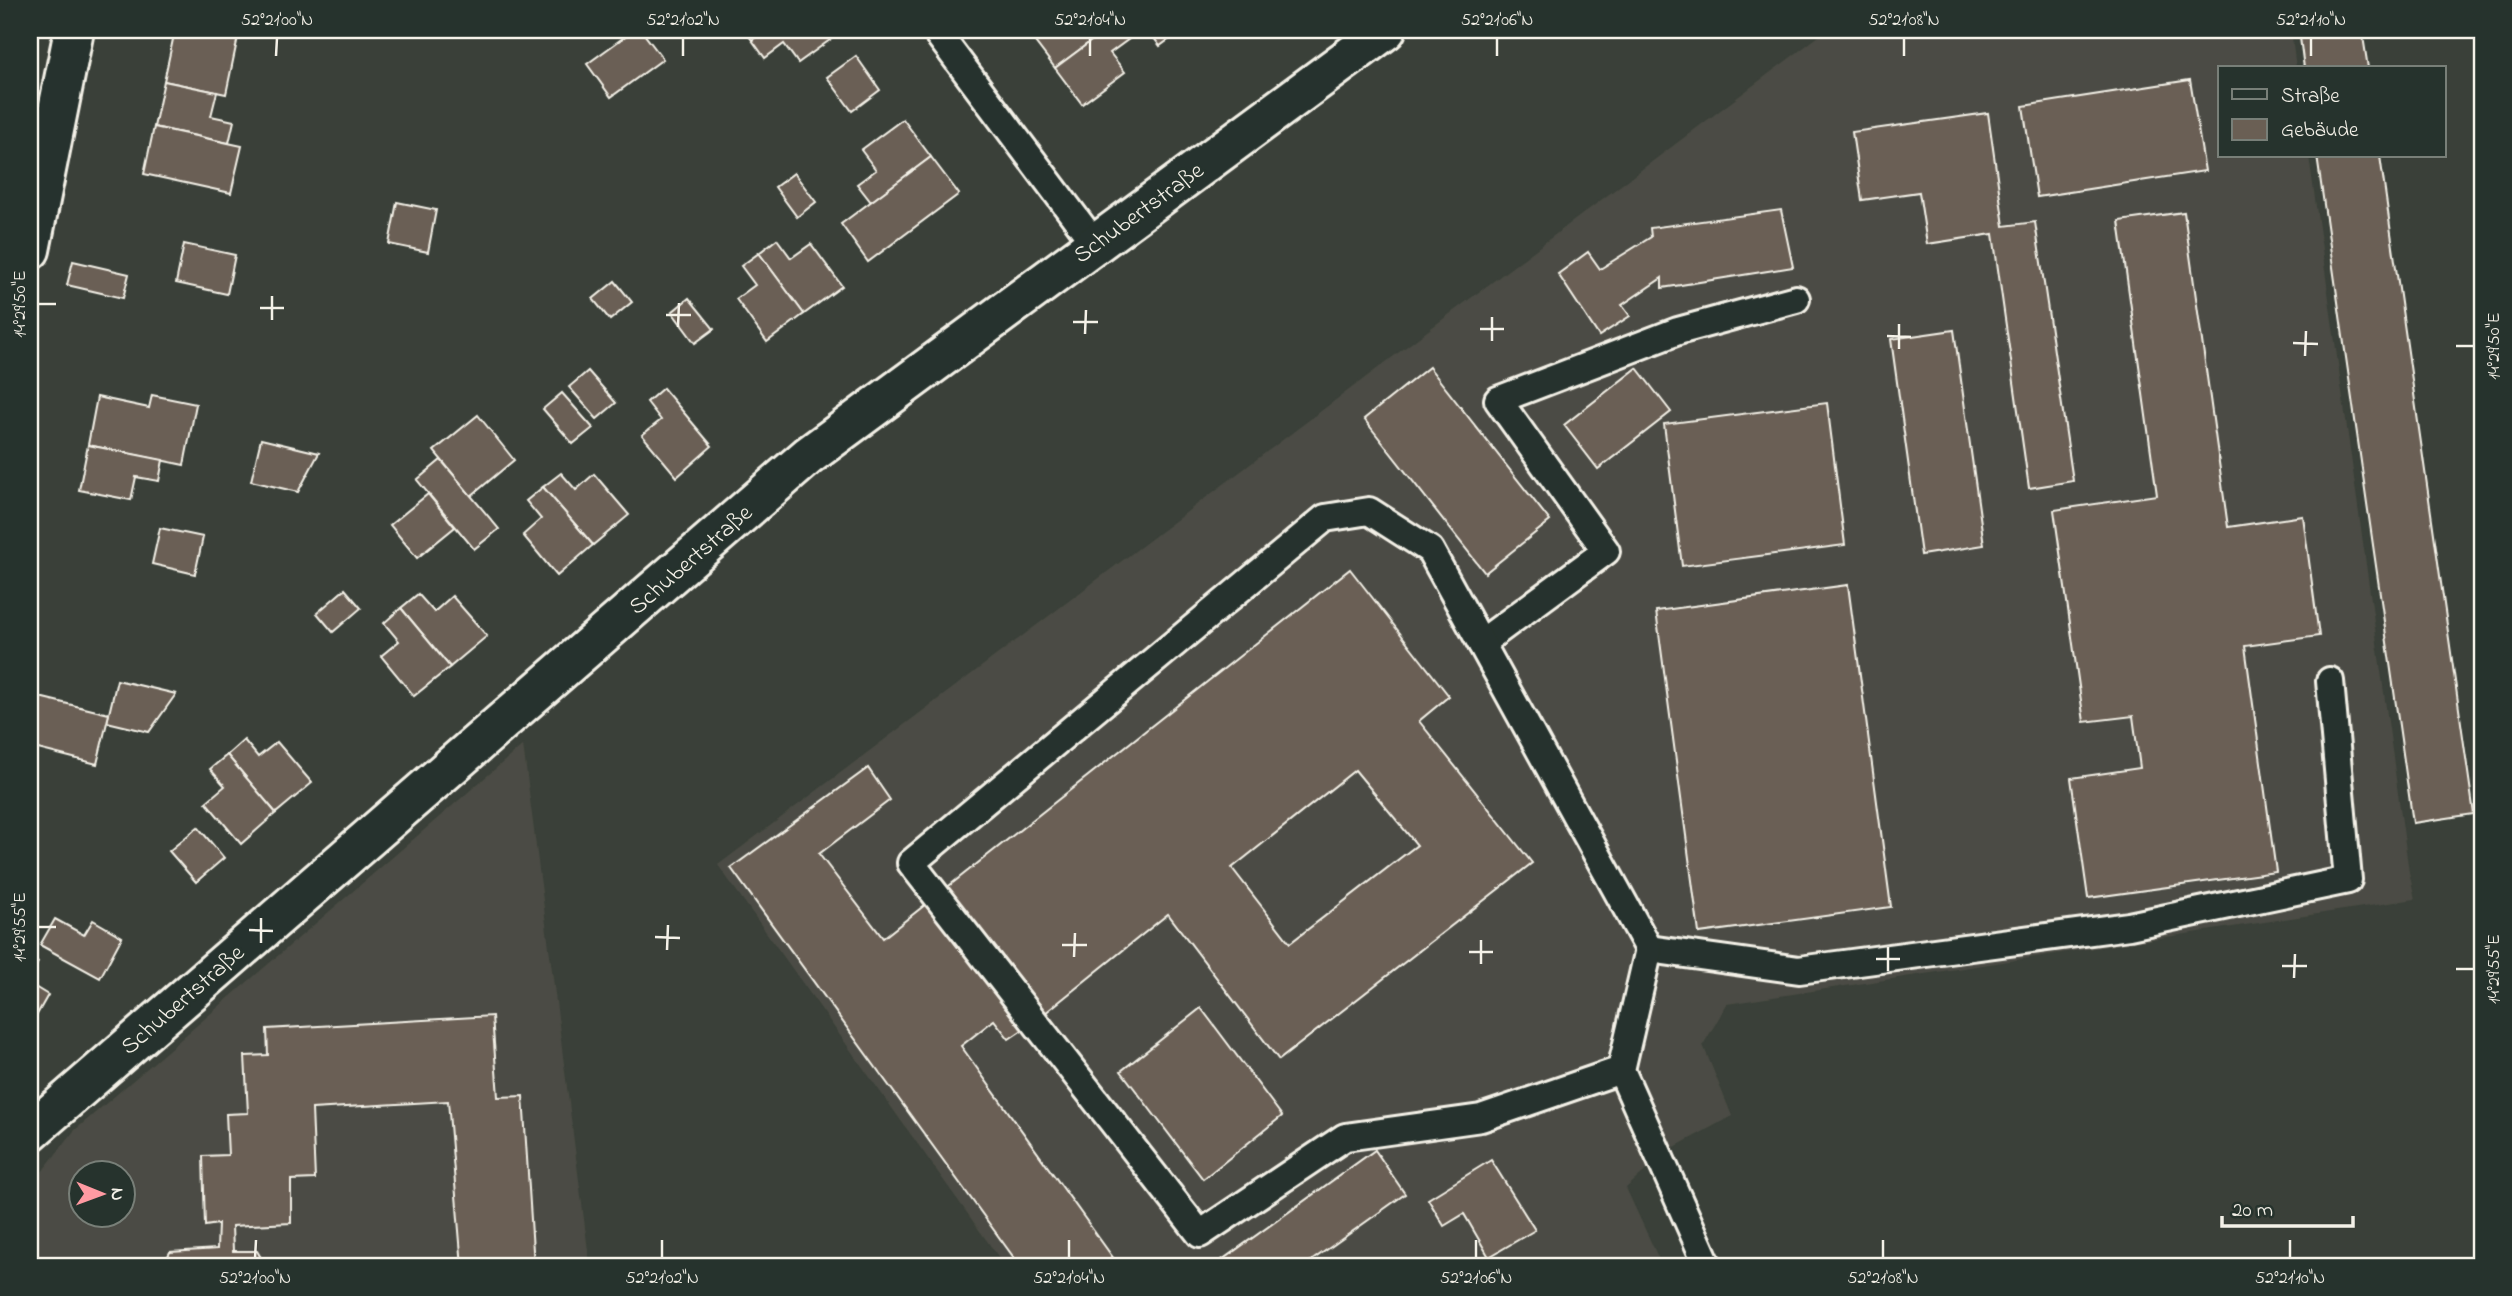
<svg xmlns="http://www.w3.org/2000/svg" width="2512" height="1296" viewBox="0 0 2512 1296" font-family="'Indie Flower',sans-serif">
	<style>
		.built { fill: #4b4c44; fill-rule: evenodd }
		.building { fill: #6a5f54; stroke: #f4f1e8; stroke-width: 2; fill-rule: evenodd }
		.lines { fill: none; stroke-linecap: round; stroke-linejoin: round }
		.lane-casing { stroke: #f4f1e8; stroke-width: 32 }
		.street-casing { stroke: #f4f1e8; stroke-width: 44 }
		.lane { stroke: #26332d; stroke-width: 26 }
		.street { stroke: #26332d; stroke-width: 38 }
		.ticks { fill: none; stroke: #f4f1e8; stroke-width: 2.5 }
		.labels { text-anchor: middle; stroke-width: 5; stroke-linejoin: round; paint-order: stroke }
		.street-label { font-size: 24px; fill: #f4f1e8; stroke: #26332d }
		.neatline { fill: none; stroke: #f4f1e8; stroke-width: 2.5 }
		.ticks-label { font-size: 18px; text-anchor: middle; fill: #f4f1e8 }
	</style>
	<rect width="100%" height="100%" fill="#3a4039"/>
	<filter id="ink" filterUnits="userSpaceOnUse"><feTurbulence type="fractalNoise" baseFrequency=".0143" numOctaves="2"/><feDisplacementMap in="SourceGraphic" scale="14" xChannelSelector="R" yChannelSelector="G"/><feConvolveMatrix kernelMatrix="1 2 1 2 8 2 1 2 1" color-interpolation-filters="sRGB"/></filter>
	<g filter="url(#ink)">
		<g class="built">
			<polygon points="1827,30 2291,30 2296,68 2220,68 2220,156 2309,156 2409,872 2415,899 1727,1004 1703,1045 1732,1116 1669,1150 1626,1188 1662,1266 1005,1266 718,865"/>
			<path d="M523 745 590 1266H30V1187L74 1131ZM80 1174H122V1216H80Z"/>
		</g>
		<g class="building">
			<polygon points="175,30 227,30 239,32 226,94 164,81"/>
			<polygon points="634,30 641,30 663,59 611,97 587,64"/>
			<polygon points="744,30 766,30 752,40"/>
			<polygon points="766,30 839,30 841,32 798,63 784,44 765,58 752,40"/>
			<polygon points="1026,30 1106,30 1055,68"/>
			<polygon points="1106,30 1122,30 1129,39 1110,53 1125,72 1082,104 1055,68"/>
			<polygon points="1148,30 1182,30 1160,46"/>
			<polygon points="2299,30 2362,30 2368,68 2304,68"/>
			<polygon points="856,56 880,90 852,111 827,77"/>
			<polygon points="2190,80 2205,171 2037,197 2023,106"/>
			<polygon points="164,81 217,92 211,116 234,121 229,143 154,127"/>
			<polygon points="1988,113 2004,226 2035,222 2073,481 2029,488 1993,234 1927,244 1919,192 1862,200 1852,132"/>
			<polygon points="903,119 931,157 871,202 857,184 876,170 861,150"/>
			<polygon points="154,127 242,146 231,193 144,174"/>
			<polygon points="2317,156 2380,156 2474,814 2413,823"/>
			<polygon points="931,157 959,194 868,262 841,224"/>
			<polygon points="794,173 816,202 797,217 775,187"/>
			<polygon points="397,202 436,210 428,252 389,244"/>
			<polygon points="1781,210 1793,267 1662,288 1662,278 1622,305 1630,316 1599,336 1558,274 1588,252 1600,269 1651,237 1650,228"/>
			<polygon points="2184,212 2228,527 2303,516 2319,636 2245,646 2276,872 2088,898 2071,778 2140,768 2133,716 2084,722 2054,510 2157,495 2119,221"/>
			<polygon points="777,239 791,258 811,244 842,286 804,314 759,253"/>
			<polygon points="184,244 235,255 227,294 176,283"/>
			<polygon points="759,253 804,314 767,342 736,299 755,285 741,266"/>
			<polygon points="73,261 129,274 123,298 67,285"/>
			<polygon points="615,281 632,302 610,320 593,299"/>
			<polygon points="689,298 714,329 695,343 672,312"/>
			<polygon points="1954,330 1984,545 1921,555 1891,339"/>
			<polygon points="1429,367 1550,521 1485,573 1364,419"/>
			<polygon points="1637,368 1671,412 1598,469 1564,425"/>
			<polygon points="588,371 616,403 597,419 569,387"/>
			<polygon points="663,388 712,446 677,477 642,435 661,420 647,402"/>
			<polygon points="562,393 593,428 573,444 543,409"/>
			<polygon points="152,395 196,404 184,465 88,445 97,397 149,408"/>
			<polygon points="1827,403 1845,545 1682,566 1664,424"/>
			<polygon points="478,415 514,460 471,496 434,451"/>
			<polygon points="261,439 319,453 298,492 251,481"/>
			<polygon points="88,445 163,460 159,481 136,477 131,500 79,490"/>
			<polygon points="441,460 499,529 474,549 417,480"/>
			<polygon points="561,473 576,490 594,474 629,515 593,545 543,487"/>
			<polygon points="543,487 593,545 557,576 523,535 541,519 526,501"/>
			<polygon points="428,494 455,527 417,558 390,525"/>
			<polygon points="160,528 203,537 195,574 152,564"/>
			<path d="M1350 569 1449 696 1419 721 1532 863 1279 1060 1168 914 1034 1022 1009 1039 994 1020 961 1046 1119 1266H1020L731 868 868 768 890 800 819 854 883 938ZM1355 770 1417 845 1290 943 1232 868Z"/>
			<polygon points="1848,585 1891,907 1699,933 1656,611"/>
			<polygon points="345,589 361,608 333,632 317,613"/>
			<polygon points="418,594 434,612 452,596 487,636 450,667 401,608"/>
			<polygon points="401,608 450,667 414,696 381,656 399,641 384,623"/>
			<polygon points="117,680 176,694 149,732 107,722"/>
			<polygon points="31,695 109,714 97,764 30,747"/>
			<polygon points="244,740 258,757 277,742 312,783 276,813 227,755"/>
			<polygon points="227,755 276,813 241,844 206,802 225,786 210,769"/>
			<polygon points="198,827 224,858 196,882 169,851"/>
			<polygon points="55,919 84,935 93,920 122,937 100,978 40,945"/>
			<polygon points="30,957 38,962 30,978"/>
			<polygon points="30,984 48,995 30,1027"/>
			<polygon points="1201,1008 1282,1116 1203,1179 1121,1071"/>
			<polygon points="492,1016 498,1097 523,1096 534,1266 462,1266 448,1101 312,1109 315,1179 291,1180 291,1223 232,1226 233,1251 257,1251 266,1266 163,1266 170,1252 217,1249 218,1224 205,1226 203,1156 228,1155 226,1114 248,1113 245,1056 268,1055 267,1029"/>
			<polygon points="1375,1150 1405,1194 1304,1266 1216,1266 1215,1265"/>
			<polygon points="1491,1160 1535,1230 1489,1257 1464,1214 1444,1226 1428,1199"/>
		</g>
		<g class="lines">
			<g class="lane-casing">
				<g id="lane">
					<polyline points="935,30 1095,244"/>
					<polyline points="1481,643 1606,551 1498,400 1678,331 1796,299"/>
					<polyline points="1649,949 1799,970 2129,926 2348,880 2330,681"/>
					<polyline points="1621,1070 1481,1118 1345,1137 1200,1234 911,863 1325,518 1369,511 1430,550 1649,949 1621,1070 1708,1266"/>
				</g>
			</g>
			<g class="street-casing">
				<g id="street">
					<polyline points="30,250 74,30"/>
					<polyline points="30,1132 808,456 1386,30"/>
				</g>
			</g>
			<use href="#lane" class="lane"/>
			<use href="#street" class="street"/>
		</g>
	</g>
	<path class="ticks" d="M276 56 277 38M683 56V38M1090 56V38M1497 56V38M1904 56V38M2311 56V38M38 304H56M260 308H284M666 315H691M272 320V296M1073 322H1098M678 327 679 303M1480 329H1504M1085 334 1086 310M1887 336 1911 337M1492 341V317M2293 343 2318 344M2456 346H2474M1899 349V324M2305 356 2306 331M38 927H56M249 930 273 931M655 937 680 938M261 943V918M1062 945H1087M667 950 668 925M1469 952H1493M1074 957 1075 933M1876 959H1900M1481 964V940M2282 966H2307M2456 969H2474M1888 971V947M2294 978 2295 954M255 1258 256 1240M662 1258V1240M1069 1258V1240M1476 1258V1240M1883 1258V1240M2290 1258V1240"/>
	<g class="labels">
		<g class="street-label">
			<text transform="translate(1138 212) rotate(-36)" y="8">Schubertstraße</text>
			<text transform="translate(690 559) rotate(-41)" y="8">Schubertstraße</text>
			<text transform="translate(182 999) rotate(-41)" y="8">Schubertstraße</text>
		</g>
	</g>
	<rect width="2512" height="1296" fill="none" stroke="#26332d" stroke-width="77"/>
	<rect x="2218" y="66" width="228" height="91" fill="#26332d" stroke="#787f78" stroke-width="2"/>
	<rect x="2232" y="89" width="35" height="10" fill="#26332d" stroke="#787f78" stroke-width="2"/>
	<text x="2281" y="102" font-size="21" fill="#f4f1e8">Straße</text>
	<rect x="2232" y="119" width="35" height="21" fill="#6a5f54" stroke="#787f78" stroke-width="2"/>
	<text x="2281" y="136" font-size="21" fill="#f4f1e8">Gebäude</text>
	<g transform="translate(102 1194) rotate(91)"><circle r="33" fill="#26332d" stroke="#787f78" stroke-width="2"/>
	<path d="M0-5L12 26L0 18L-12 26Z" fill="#ff9aa2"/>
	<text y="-10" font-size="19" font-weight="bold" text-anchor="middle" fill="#f4f1e8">N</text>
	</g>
	<path d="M2222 1216v10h131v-10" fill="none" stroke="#f4f1e8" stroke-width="3.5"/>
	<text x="2232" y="1216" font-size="21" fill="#f4f1e8" stroke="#26332d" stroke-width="5" paint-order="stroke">20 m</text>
	<rect x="38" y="38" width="2436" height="1220" class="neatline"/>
	<g class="ticks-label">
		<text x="277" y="25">52°21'00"N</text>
		<text x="683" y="25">52°21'02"N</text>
		<text x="1090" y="25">52°21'04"N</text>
		<text x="1497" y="25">52°21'06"N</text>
		<text x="1904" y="25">52°21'08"N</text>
		<text x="2311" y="25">52°21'10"N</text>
		<text transform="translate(19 304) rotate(-90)" y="6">14°29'50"E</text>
		<text transform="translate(2493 346) rotate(-90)" y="6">14°29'50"E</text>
		<text transform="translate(19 927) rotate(-90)" y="6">14°29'55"E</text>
		<text transform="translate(2493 969) rotate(-90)" y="6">14°29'55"E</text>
		<text x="255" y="1283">52°21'00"N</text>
		<text x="662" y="1283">52°21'02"N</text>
		<text x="1069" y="1283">52°21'04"N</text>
		<text x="1476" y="1283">52°21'06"N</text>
		<text x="1883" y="1283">52°21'08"N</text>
		<text x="2290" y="1283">52°21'10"N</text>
	</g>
</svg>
